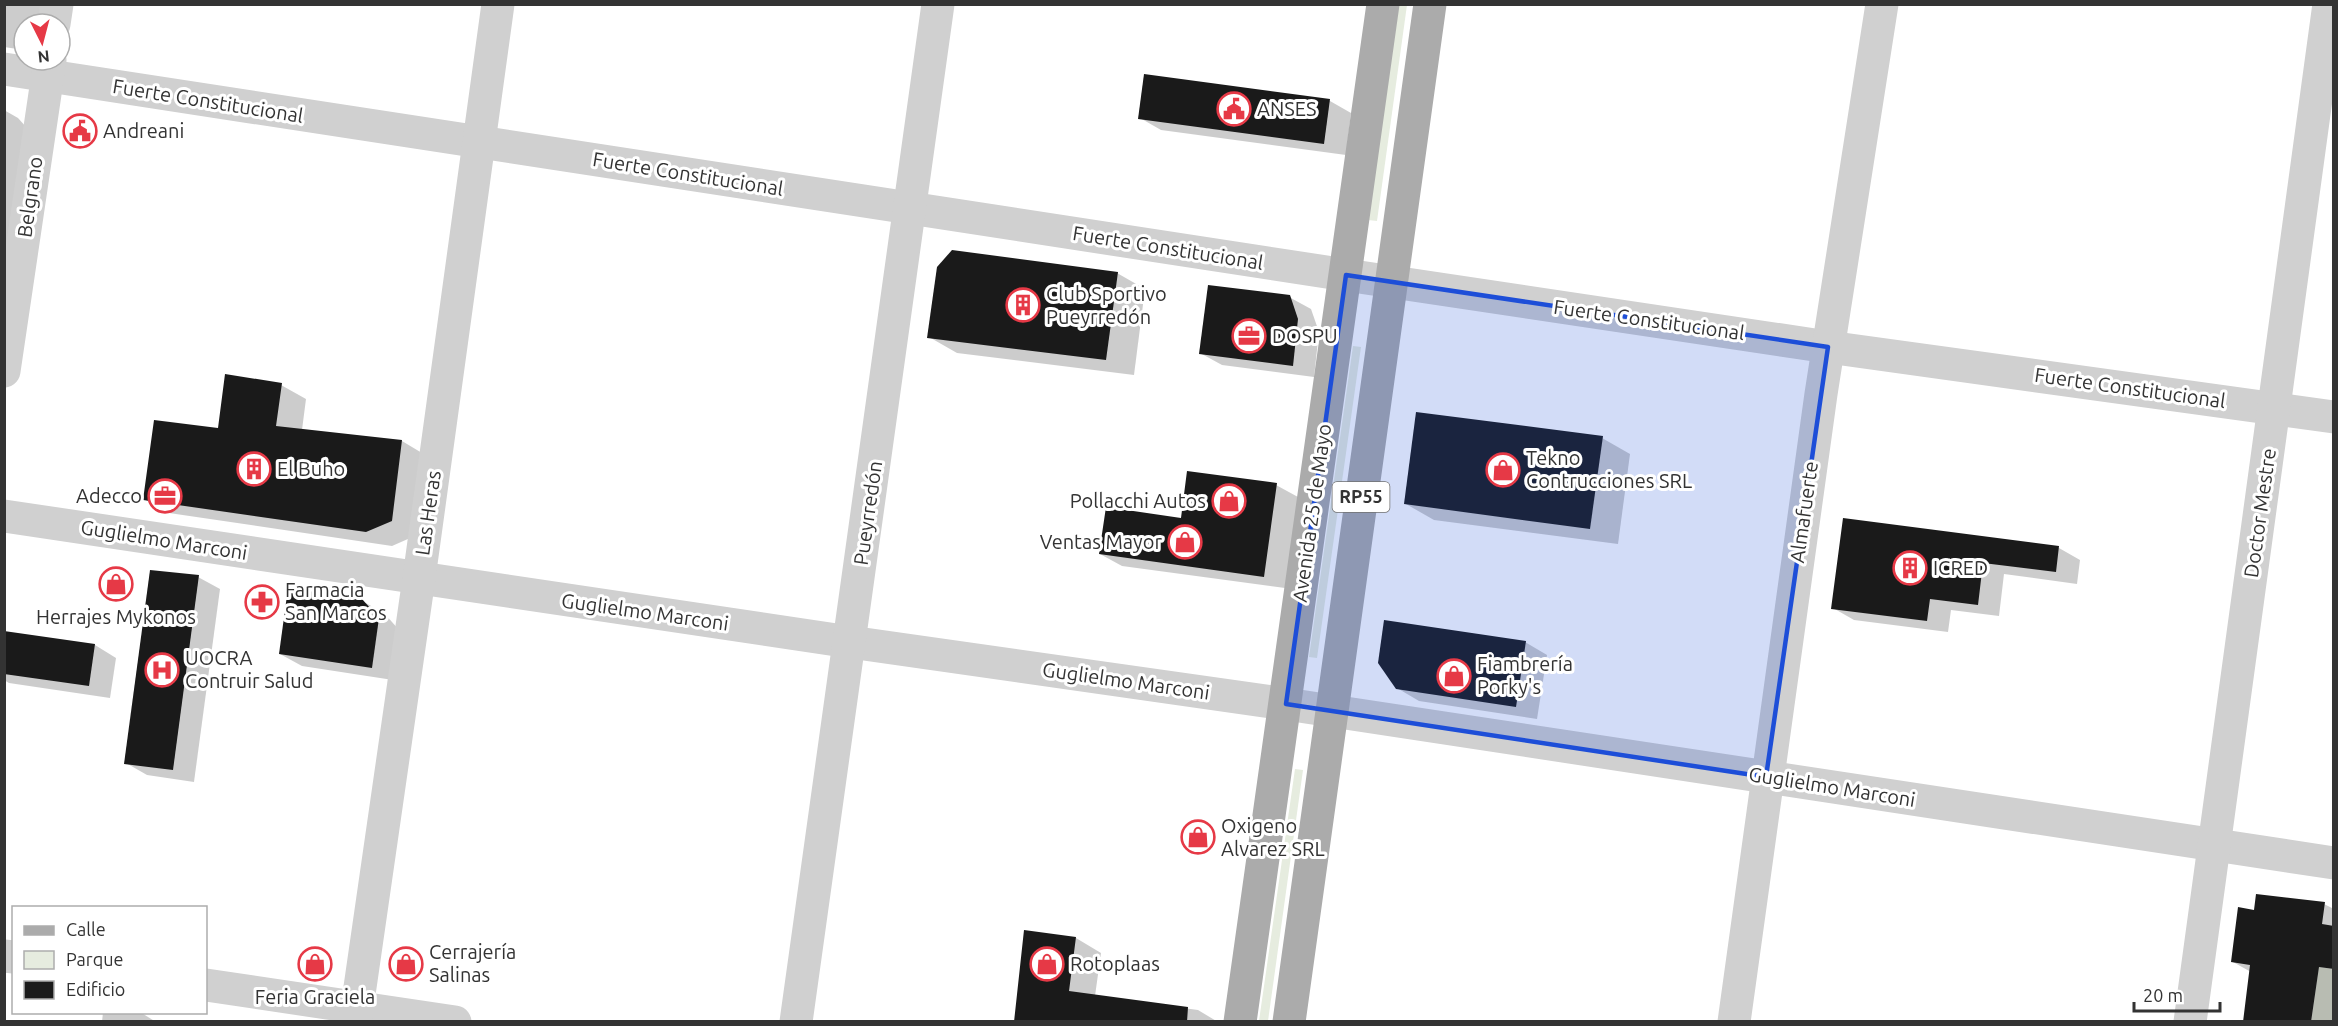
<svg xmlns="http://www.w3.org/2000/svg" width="2338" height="1026" viewBox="0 0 2338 1026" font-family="Ubuntu,sans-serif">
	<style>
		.green { fill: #e6ecdf }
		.shadow { fill: #0003 }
		.building { fill: #1a1a1a }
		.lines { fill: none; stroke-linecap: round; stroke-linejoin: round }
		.minor { stroke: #d0d0d0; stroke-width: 33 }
		.major { stroke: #ababab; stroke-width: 33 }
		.marked { fill: #1d4ed8; fill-opacity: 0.2; stroke: #1d4ed8; stroke-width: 4.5; stroke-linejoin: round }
		.labels { text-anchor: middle; stroke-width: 6; stroke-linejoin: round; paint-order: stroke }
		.shield { fill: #fff; stroke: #707070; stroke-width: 1.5 }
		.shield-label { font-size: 18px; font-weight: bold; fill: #333 }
		.street-label { font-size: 20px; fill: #333; stroke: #fff }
		.poi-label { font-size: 20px; fill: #333; stroke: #fff; text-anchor: start }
	</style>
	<rect width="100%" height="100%" fill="#fff"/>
	<g class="green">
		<polygon points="1399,5 1407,5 1377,221 1368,220"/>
		<polygon points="1353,346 1361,347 1317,658 1309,657"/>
		<polygon points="1295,769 1303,770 1268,1021 1259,1021"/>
		<polygon points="2319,967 2333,969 2333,1021 2311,1022"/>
	</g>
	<g class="shadow">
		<polygon points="4,4 56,4 53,24 24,24 24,50 4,47"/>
		<polygon points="1146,75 1330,101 1351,113 1346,155 1161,130 1140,118"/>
		<polygon points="4,110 18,118 35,137 4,301"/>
		<polygon points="1117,273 1145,289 1134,375 957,353 929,337"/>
		<polygon points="1289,297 1311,309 1319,332 1314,377 1222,365 1200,353"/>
		<polygon points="281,385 306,399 302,430 402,441 427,456 417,535 392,546 169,513 144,499 219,430"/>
		<polygon points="1602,438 1630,454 1618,544 1434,520 1406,504"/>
		<polygon points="1276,485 1298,497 1285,588 1122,566 1100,554 1182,520"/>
		<polygon points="1844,520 2059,548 2080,560 2077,584 2004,574 1999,616 1951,610 1948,632 1854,620 1833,608"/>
		<polygon points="198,577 220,589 194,782 147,775 126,763"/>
		<polygon points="362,601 384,613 400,631 393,680 302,666 280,654"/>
		<polygon points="4,632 95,645 116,658 110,698 9,683 4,680"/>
		<polygon points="1525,642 1547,655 1537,719 1419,701 1397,688"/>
		<polygon points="2324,904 2334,909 2334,1022 2245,1022 2251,972 2233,962 2256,911"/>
		<polygon points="1026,932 1076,938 1101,953 1095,996 1198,1010 1218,1022 1016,1022"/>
		<polygon points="103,1012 140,1012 156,1022 102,1022"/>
	</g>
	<g class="building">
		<polygon points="1144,74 1330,99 1324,144 1138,119"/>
		<polygon points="952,250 1118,272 1106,360 927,338 937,267"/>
		<polygon points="1208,285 1290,295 1298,319 1293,366 1199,354"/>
		<polygon points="225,374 282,383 276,426 402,440 392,521 366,532 143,500 154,420 218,428"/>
		<polygon points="1416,412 1603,436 1590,529 1404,504"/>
		<polygon points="1187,471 1277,483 1264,577 1099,554 1106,507 1181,518"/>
		<polygon points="1843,518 2059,546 2056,572 1983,563 1978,605 1930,599 1927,621 1831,609"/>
		<polygon points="150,570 199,575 173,770 124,764"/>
		<polygon points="288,588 362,599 379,618 372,668 279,654"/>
		<polygon points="1384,620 1526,641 1516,707 1396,689 1378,663"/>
		<polygon points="4,631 95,644 89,686 4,674"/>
		<polygon points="2256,894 2325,902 2322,924 2334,926 2334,969 2319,967 2311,1022 2243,1022 2250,965 2231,962 2238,907 2254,910"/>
		<polygon points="1024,930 1076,937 1069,991 1188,1007 1187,1022 1014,1022"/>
	</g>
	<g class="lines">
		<g class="minor">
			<polyline points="54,24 57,4"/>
			<polyline points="4,69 1346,275 1828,347 2334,417"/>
			<polyline points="4,371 50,60"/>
			<polyline points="4,516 850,642 1286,704 2334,863"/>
			<polyline points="4,956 14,957"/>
			<polyline points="206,985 455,1022"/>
			<polyline points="355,1022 419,578 498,4"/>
			<polyline points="796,1022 938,4"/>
			<polyline points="1734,1022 1821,394 1882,4"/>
			<polyline points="2190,1022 2329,4"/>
		</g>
		<g class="major">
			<polyline points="1240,1022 1383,4"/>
			<polyline points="1289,1022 1430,4"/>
		</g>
	</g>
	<path class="marked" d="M1346 275 1828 347 1766 777 1286 704Z"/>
	<defs>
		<g id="civic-ring" transform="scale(1.725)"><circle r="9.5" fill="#fff" stroke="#e63946" stroke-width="1.5"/><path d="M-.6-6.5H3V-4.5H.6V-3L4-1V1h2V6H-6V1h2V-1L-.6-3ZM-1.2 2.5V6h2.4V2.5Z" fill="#e63946"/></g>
		<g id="building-ring" transform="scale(1.725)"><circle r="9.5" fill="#fff" stroke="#e63946" stroke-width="1.5"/><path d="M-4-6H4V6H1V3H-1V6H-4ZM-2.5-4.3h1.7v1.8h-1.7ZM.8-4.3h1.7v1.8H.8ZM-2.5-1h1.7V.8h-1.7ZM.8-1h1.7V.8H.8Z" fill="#e63946"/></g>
		<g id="office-ring" transform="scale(1.725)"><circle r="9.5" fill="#fff" stroke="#e63946" stroke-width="1.5"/><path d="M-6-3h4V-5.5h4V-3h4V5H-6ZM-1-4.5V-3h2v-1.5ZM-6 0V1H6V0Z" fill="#e63946"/></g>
		<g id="shop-ring" transform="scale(1.725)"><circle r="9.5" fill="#fff" stroke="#e63946" stroke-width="1.5"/><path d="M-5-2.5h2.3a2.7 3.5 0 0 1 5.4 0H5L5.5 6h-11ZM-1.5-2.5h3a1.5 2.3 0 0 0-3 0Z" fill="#e63946"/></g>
		<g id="pharmacy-ring" transform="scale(1.725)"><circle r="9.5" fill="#fff" stroke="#e63946" stroke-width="1.5"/><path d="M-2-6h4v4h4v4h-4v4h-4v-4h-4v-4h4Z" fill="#e63946"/></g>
		<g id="hospital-ring" transform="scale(1.725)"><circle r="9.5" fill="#fff" stroke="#e63946" stroke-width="1.5"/><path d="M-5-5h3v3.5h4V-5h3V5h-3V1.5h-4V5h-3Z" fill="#e63946"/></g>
	</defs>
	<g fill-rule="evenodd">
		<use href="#civic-ring" x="1234" y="109"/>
		<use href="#civic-ring" x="80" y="131"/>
		<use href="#building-ring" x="1023" y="305"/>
		<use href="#office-ring" x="1249" y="336"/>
		<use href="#building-ring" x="254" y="469"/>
		<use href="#shop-ring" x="1503" y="470"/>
		<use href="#office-ring" x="165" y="496"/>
		<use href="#shop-ring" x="1229" y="501"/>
		<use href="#shop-ring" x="1185" y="542"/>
		<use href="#building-ring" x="1910" y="568"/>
		<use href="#shop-ring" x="116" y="584"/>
		<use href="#pharmacy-ring" x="262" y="602"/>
		<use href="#hospital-ring" x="162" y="670"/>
		<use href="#shop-ring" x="1454" y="676"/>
		<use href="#shop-ring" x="1198" y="837"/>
		<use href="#shop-ring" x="315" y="964"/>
		<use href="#shop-ring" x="406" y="964"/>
		<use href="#shop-ring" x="1047" y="964"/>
	</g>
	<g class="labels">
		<rect class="shield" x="1332.5" y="482" width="57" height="30" rx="4.5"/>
		<g class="shield-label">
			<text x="1361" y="503">RP55</text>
		</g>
		<g class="street-label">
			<text transform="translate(208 101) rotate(9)" y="7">Fuerte Constitucional</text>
			<text transform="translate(688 174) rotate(9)" y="7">Fuerte Constitucional</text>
			<text transform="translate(30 197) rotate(-82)" y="7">Belgrano</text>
			<text transform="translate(1168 248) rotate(9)" y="7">Fuerte Constitucional</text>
			<text transform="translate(1649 320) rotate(8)" y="7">Fuerte Constitucional</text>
			<text transform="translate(2130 388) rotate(8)" y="7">Fuerte Constitucional</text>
			<text transform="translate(1804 512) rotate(-82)" y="7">Almafuerte</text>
			<text transform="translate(428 513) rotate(-82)" y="7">Las Heras</text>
			<text transform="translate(868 513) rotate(-82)" y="7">Pueyrredón</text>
			<text transform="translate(1312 513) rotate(-82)" y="7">Avenida 25 de Mayo</text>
			<text transform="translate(2260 513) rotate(-82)" y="7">Doctor Mestre</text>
			<text transform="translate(164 540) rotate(9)" y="7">Guglielmo Marconi</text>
			<text transform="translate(645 612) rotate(8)" y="7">Guglielmo Marconi</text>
			<text transform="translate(1126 681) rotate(8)" y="7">Guglielmo Marconi</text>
			<text transform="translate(1832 787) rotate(9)" y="7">Guglielmo Marconi</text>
		</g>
		<g class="poi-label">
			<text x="1257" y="116">ANSES</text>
			<text x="103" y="138">Andreani</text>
			<text x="1046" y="301">Club Sportivo<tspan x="1046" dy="23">Pueyrredón</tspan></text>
			<text x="1272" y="343">DOSPU</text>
			<text x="1526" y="465">Tekno<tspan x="1526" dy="23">Contrucciones SRL</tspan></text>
			<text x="277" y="476">El Buho</text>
			<text x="142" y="503" text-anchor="end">Adecco</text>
			<text x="1206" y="508" text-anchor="end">Pollacchi Autos</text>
			<text x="1162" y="549" text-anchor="end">Ventas Mayor</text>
			<text x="1933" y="575">ICRED</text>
			<text x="285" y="597">Farmacia<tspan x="285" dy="23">San Marcos</tspan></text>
			<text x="116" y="624" text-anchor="middle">Herrajes Mykonos</text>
			<text x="185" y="665">UOCRA<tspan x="185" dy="23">Contruir Salud</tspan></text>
			<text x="1477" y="671">Fiambrería<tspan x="1477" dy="23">Porky's</tspan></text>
			<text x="1221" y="833">Oxigeno<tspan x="1221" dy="23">Alvarez SRL</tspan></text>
			<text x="429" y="959">Cerrajería<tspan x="429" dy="23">Salinas</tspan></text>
			<text x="1070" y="971">Rotoplaas</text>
			<text x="315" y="1004" text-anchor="middle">Feria Graciela</text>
		</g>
	</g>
	<rect width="2338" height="1026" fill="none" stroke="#333333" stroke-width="12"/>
	<rect x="12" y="906" width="195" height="108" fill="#ffffff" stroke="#adadad" stroke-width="1.5"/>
	<rect x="24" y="926" width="30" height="9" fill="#ababab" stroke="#adadad" stroke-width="1.5"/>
	<text x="66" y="936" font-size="18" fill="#333333">Calle</text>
	<rect x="24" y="951" width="30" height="18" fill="#e6ecdf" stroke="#adadad" stroke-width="1.5"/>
	<text x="66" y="966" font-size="18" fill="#333333">Parque</text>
	<rect x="24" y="981" width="30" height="18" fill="#1a1a1a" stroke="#adadad" stroke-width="1.5"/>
	<text x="66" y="996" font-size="18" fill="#333333">Edificio</text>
	<g transform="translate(42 42) rotate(174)"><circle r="28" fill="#ffffff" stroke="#adadad" stroke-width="1.5"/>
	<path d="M0-4.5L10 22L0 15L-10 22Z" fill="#e63946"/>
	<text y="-9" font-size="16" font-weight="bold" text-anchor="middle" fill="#333333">N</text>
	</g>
	<path d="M2134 1002v9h86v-9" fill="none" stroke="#333333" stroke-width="3"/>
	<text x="2143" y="1002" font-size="18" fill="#333333" stroke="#ffffff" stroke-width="4.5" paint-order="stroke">20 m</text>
</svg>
